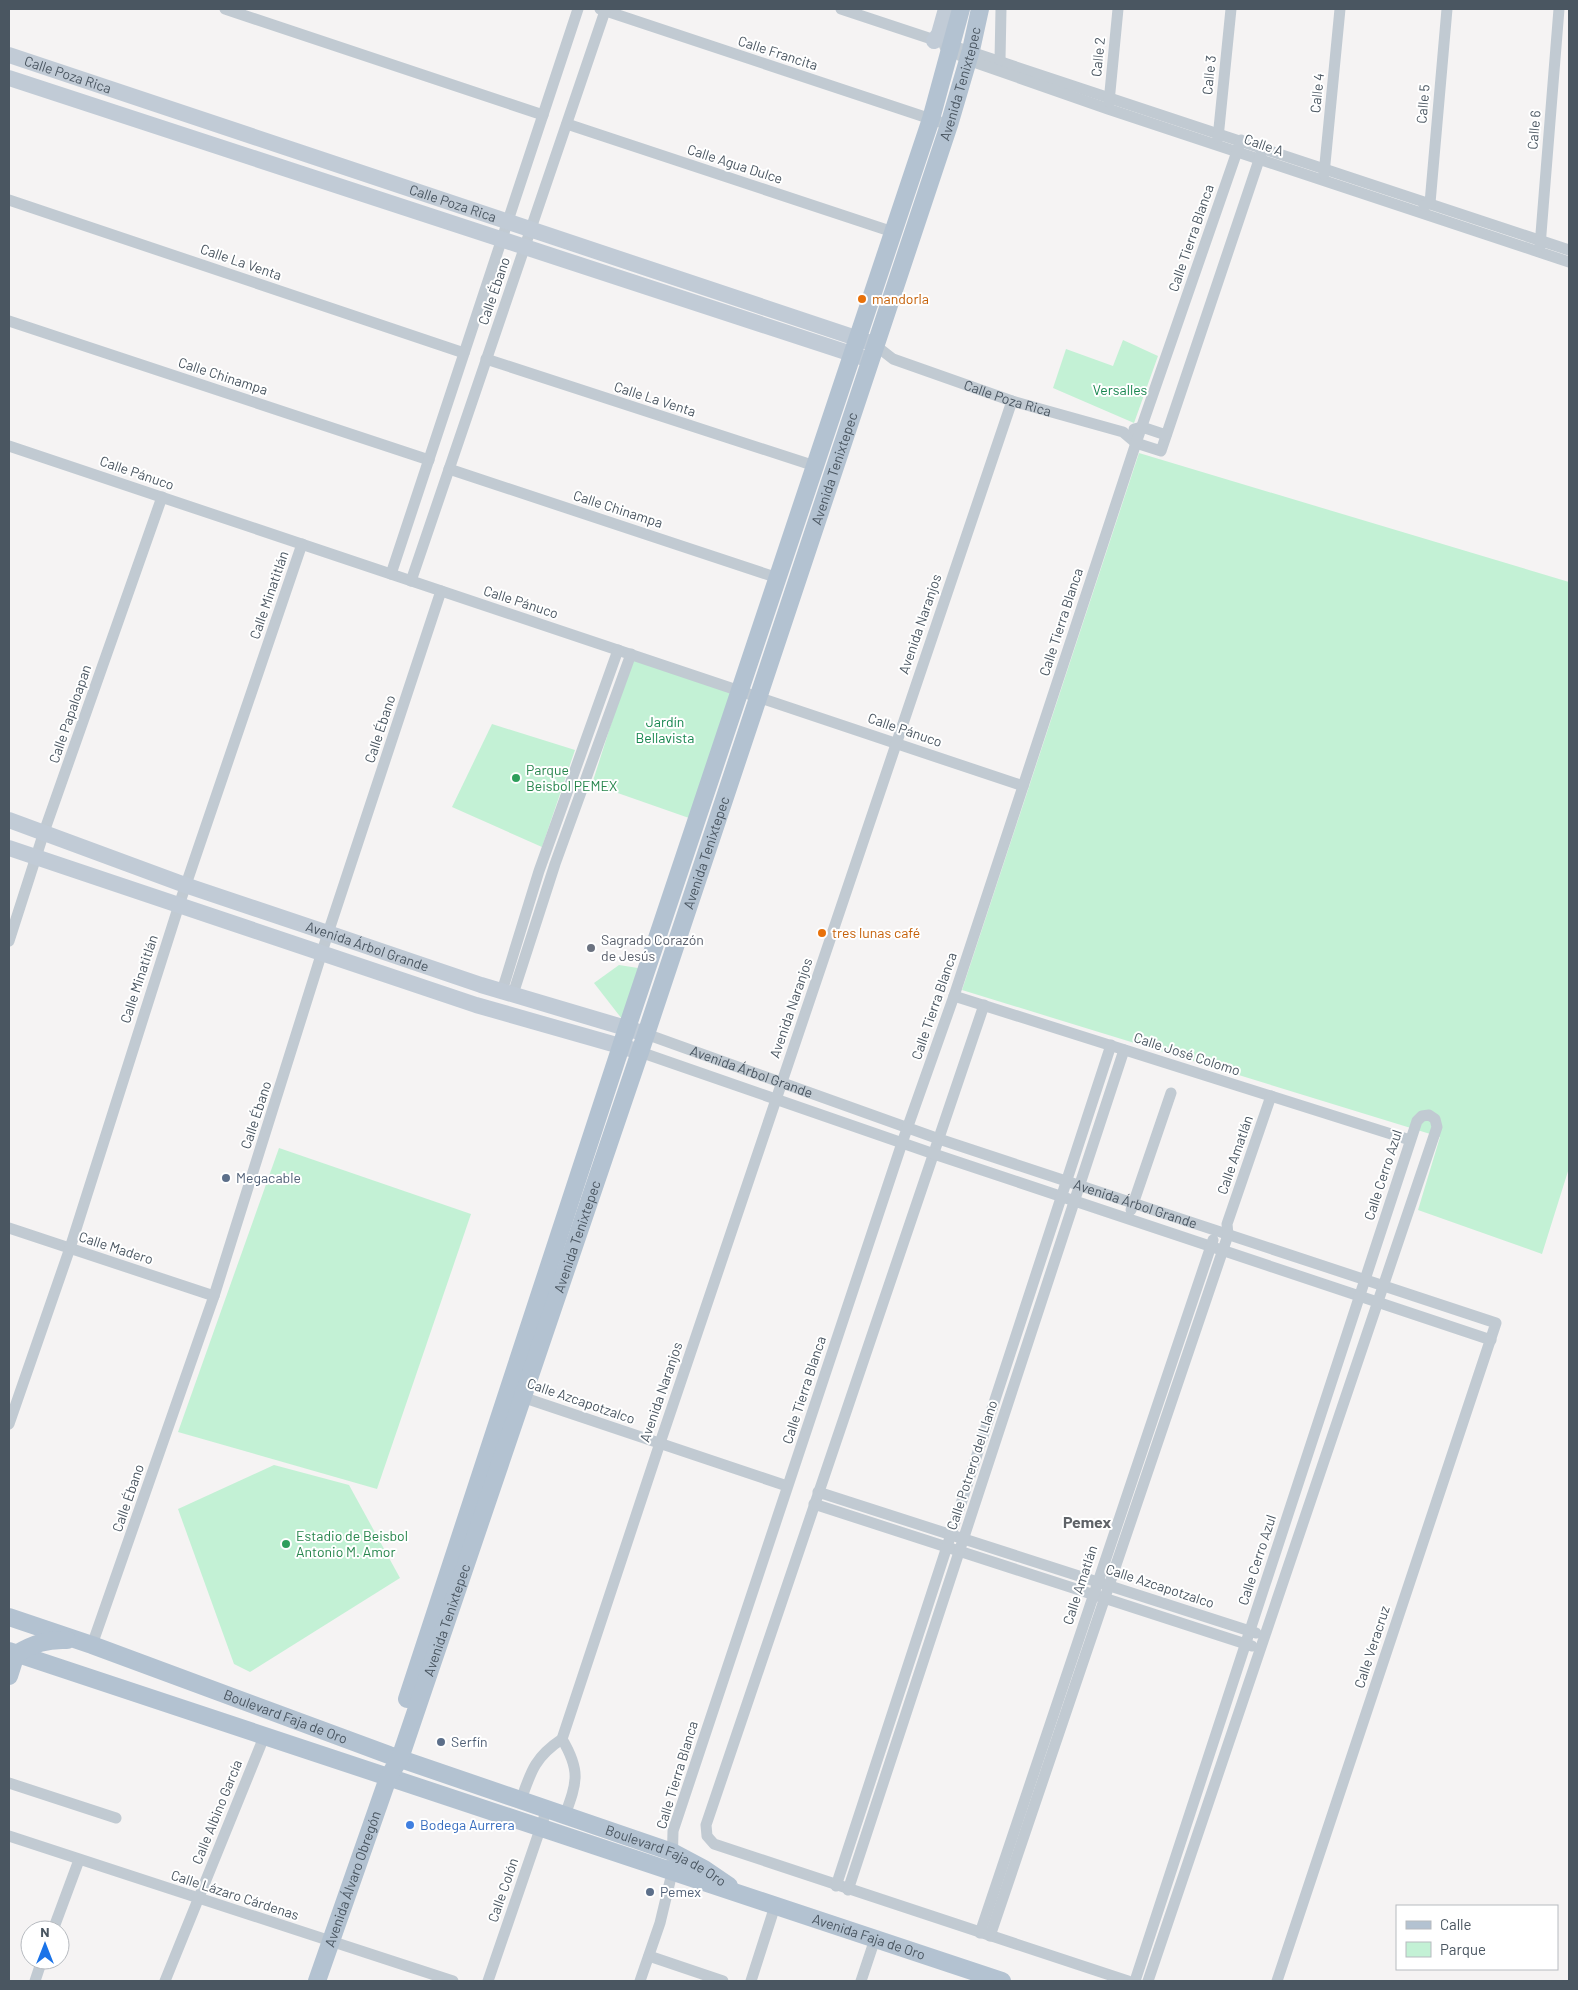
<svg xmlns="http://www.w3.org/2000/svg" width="1578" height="1990" viewBox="0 0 1578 1990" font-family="Barlow,sans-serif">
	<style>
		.green { fill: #c3f1d5 }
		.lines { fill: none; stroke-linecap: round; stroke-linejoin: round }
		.street { stroke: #c1cad2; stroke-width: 11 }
		.secondary { stroke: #c1cbd6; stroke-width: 16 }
		.primary { stroke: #b3c2d1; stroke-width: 18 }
		.food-dot { fill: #e8710a; stroke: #fff; stroke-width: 2 }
		.leisure-dot { fill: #2e9e5b; stroke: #fff; stroke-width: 2 }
		.worship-dot { fill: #6b7280; stroke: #fff; stroke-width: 2 }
		.service-dot { fill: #5c6f8a; stroke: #fff; stroke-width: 2 }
		.shop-dot { fill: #3f7fe0; stroke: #fff; stroke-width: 2 }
		.labels { text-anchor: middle; stroke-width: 4; stroke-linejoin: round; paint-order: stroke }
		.street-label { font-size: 14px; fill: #4a5661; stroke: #fff }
		.food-label { font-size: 14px; fill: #c56008; stroke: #fff; text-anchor: start }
		.park-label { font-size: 14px; fill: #17864f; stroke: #fff }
		.leisure-label { font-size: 14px; fill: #27864d; stroke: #fff; text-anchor: start }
		.worship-label { font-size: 14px; fill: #5b616d; stroke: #fff; text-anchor: start }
		.service-label { font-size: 14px; fill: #4e5e75; stroke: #fff; text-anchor: start }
		.shop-label { font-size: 14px; fill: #366cbe; stroke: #fff; text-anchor: start }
		.quarter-label { font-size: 16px; font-weight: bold; fill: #5f6368; stroke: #fff }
	</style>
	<rect width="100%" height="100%" fill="#f5f3f3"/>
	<g class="green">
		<polygon points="1123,340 1158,356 1134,423 1053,388 1066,349 1113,366"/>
		<polygon points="1139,453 1569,582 1569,1168 1542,1254 1418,1210 1440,1137 962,990"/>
		<polygon points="632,658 734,692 689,818 592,784"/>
		<polygon points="492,724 575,750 542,847 452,807"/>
		<polygon points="619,965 638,968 622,1019 594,983"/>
		<polygon points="279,1148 471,1214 377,1489 178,1432"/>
		<polygon points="274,1465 349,1485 400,1578 250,1672 234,1664 178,1509"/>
	</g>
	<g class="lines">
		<g class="street">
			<polyline points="225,9 543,115"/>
			<polyline points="600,9 949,125"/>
			<polyline points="841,9 1569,250"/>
			<polyline points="945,47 968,60 1108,109 1569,262"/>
			<polyline points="1000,60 1001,9"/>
			<polyline points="1109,102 1118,9"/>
			<polyline points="567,124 893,232"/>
			<polyline points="1218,138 1231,9"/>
			<polyline points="1324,174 1340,9"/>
			<polyline points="9,200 464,353"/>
			<polyline points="1424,206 1430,203 1447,9"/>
			<polyline points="1540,246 1559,9"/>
			<polyline points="9,321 429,460"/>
			<path id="s1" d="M875 345 893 359 1012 401 1123 432 1136 443 1161 451 1261 154"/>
			<polyline points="486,359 815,466"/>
			<polyline points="1134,429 1142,427 1166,435"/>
			<polyline points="9,446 1023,786"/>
			<polyline points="449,469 778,578"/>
			<polyline points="391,574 578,9"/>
			<polyline points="411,581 605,11"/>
			<polyline points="9,941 44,832 162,497"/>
			<polyline points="502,991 539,871 618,650"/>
			<polyline points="513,994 555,864 631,654"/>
			<polyline points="954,996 1410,1140"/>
			<polyline points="984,1005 706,1825 707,1836 714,1844 1128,1981"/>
			<path id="s2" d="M646 1034 939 1139 1496 1323 1277 1981"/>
			<polyline points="640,1052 934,1154 1491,1340"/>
			<polyline points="1131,1210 1171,1093"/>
			<polyline points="9,1228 214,1296"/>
			<polyline points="516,1395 787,1486"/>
			<polyline points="9,1424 70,1248 179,905 302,544"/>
			<polyline points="818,1492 1256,1633"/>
			<polyline points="814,1504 1252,1646"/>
			<polyline points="92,1645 214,1296 328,933 441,591"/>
			<path d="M562 1739C581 1771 577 1782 565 1815"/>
			<polyline points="9,1783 116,1818"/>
			<path d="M521 1800C531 1771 535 1757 562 1739L660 1443 1012 401"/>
			<polyline points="9,1836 453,1981"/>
			<polyline points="836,1886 1111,1045"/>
			<polyline points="848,1890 1124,1050"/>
			<polyline points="53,1930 79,1860"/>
			<polyline points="980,1933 1213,1240"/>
			<polyline points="990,1936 1228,1235 1227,1224 1271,1096"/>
			<polyline points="649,1956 723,1981"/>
			<polyline points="35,1981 42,1960"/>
			<polyline points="165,1981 264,1737"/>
			<polyline points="488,1981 547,1809"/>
			<polyline points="640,1981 660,1923 672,1873 673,1831 902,1143 954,996 1136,443 1241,140"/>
			<polyline points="751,1981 775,1906"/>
			<polyline points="861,1981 875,1939"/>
			<polyline points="1135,1981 1417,1121 1422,1116 1429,1115 1435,1119 1437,1127 1148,1981"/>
		</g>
		<g class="secondary">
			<polyline points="934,41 939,34 946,9"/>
			<path id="s3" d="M9 55 871 343"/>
			<polyline points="9,78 870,360"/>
			<path id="s4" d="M9 820 185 885 328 933 481 985 646 1034"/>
			<polyline points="9,848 476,1005 634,1050"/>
		</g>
		<g class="primary">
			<path id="s5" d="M9 1617 92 1645 389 1755 672 1852 704 1869 729 1886"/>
			<path id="s6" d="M9 1651 1002 1981"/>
			<path d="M9 1676 16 1654C33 1644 47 1639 67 1640"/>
			<polyline points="407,1699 627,1028 931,119 961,9"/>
			<path id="s7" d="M317 1981 388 1778 400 1758 640 1052 949 125 971 50 980 9"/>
		</g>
	</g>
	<g class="food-dot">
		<circle cx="862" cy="299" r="5"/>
		<circle cx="822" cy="933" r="5"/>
	</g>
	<g class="leisure-dot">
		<circle cx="516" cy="778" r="5"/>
		<circle cx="286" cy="1544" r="5"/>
	</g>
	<circle class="worship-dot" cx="591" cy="948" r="5"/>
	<g class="service-dot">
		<circle cx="226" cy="1178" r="5"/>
		<circle cx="441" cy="1742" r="5"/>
		<circle cx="650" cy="1892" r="5"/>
	</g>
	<circle class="shop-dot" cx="410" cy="1825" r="5"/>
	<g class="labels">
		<g class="street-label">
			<text transform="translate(778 53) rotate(18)" y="5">Calle Francita</text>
			<text transform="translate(1098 57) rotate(-84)" y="5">Calle 2</text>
			<text dy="5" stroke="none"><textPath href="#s3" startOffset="62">Calle Poza Rica</textPath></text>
			<text transform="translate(1209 75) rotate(-84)" y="5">Calle 3</text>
			<text dy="5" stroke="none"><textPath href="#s7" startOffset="2004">Avenida Tenixtepec</textPath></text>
			<text transform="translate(1317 93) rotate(-84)" y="5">Calle 4</text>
			<text transform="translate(1423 104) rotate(-85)" y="5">Calle 5</text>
			<text transform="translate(1534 130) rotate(-85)" y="5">Calle 6</text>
			<text transform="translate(1264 145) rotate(19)" y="5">Calle A</text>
			<text transform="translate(735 164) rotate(18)" y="5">Calle Agua Dulce</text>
			<text dy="5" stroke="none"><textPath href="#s3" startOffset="468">Calle Poza Rica</textPath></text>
			<text transform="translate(1191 238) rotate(-71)" y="5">Calle Tierra Blanca</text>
			<text transform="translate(241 262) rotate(19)" y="5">Calle La Venta</text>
			<text transform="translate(494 291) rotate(-71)" y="5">Calle Ébano</text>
			<text transform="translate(223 376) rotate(18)" y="5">Calle Chinampa</text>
			<text dy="5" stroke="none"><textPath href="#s1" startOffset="144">Calle Poza Rica</textPath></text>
			<text transform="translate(655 399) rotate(18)" y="5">Calle La Venta</text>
			<text dy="5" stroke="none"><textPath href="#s7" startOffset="1599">Avenida Tenixtepec</textPath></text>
			<text transform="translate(137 473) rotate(19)" y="5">Calle Pánuco</text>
			<text transform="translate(618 509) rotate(18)" y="5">Calle Chinampa</text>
			<text transform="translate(269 595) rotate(-71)" y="5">Calle Minatitlán</text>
			<text transform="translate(521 602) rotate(18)" y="5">Calle Pánuco</text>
			<text transform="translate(1061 622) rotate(-72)" y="5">Calle Tierra Blanca</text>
			<text transform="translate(920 624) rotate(-71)" y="5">Avenida Naranjos</text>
			<text transform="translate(70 714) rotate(-71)" y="5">Calle Papaloapan</text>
			<text transform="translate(380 729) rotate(-72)" y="5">Calle Ébano</text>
			<text transform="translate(905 730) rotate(19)" y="5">Calle Pánuco</text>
			<text dy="5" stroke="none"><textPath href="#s7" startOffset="1194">Avenida Tenixtepec</textPath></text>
			<text dy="5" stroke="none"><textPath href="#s4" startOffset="380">Avenida Árbol Grande</textPath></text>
			<text transform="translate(139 979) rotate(-72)" y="5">Calle Minatitlán</text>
			<text transform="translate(934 1006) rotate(-71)" y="5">Calle Tierra Blanca</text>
			<text transform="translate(791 1008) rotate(-71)" y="5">Avenida Naranjos</text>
			<text transform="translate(1187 1054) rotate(18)" y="5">Calle José Colomo</text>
			<text dy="5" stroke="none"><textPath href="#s2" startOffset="112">Avenida Árbol Grande</textPath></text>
			<text transform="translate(256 1115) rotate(-72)" y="5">Calle Ébano</text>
			<text transform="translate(1235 1155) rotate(-71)" y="5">Calle Amatlán</text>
			<text transform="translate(1383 1175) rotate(-72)" y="5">Calle Cerro Azul</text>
			<text dy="5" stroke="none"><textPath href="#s2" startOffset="518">Avenida Árbol Grande</textPath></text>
			<text dy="5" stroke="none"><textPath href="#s7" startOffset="789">Avenida Tenixtepec</textPath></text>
			<text transform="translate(116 1248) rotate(18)" y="5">Calle Madero</text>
			<text transform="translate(804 1390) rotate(-72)" y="5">Calle Tierra Blanca</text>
			<text transform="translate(661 1392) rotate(-71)" y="5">Avenida Naranjos</text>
			<text transform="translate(581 1401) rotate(19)" y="5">Calle Azcapotzalco</text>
			<text transform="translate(972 1465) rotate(-72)" y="5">Calle Potrero del Llano</text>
			<text transform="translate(128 1498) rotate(-71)" y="5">Calle Ébano</text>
			<text transform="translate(1257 1560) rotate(-72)" y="5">Calle Cerro Azul</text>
			<text transform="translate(1080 1585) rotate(-72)" y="5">Calle Amatlán</text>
			<text transform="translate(1160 1586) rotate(18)" y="5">Calle Azcapotzalco</text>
			<text dy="5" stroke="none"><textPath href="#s7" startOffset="384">Avenida Tenixtepec</textPath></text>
			<text transform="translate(1372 1647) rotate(-72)" y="5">Calle Veracruz</text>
			<text dy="5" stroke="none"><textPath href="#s5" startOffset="294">Boulevard Faja de Oro</textPath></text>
			<text transform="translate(677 1775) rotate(-73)" y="5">Calle Tierra Blanca</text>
			<text transform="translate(217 1812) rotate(-68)" y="5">Calle Albino García</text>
			<text dy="5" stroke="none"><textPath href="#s5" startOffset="699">Boulevard Faja de Oro</textPath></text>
			<text dy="5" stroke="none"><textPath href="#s7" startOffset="108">Avenida Álvaro Obregón</textPath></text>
			<text transform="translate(503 1890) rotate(-71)" y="5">Calle Colón</text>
			<text transform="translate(235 1895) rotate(18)" y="5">Calle Lázaro Cárdenas</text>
			<text dy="5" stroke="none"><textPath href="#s6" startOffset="906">Avenida Faja de Oro</textPath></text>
		</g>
		<g class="food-label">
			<text x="872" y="304">mandorla</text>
			<text x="832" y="938">tres lunas café</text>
		</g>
		<g class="park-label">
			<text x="1120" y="395">Versalles</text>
			<text x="665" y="727">Jardín<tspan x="665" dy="16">Bellavista</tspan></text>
		</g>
		<g class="leisure-label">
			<text x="526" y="775">Parque<tspan x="526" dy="16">Beisbol PEMEX</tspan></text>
			<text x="296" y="1541">Estadio de Beisbol<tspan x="296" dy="16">Antonio M. Amor</tspan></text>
		</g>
		<g class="worship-label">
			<text x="601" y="945">Sagrado Corazón<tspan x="601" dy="16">de Jesús</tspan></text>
		</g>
		<g class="service-label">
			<text x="236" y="1183">Megacable</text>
			<text x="451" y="1747">Serfín</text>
			<text x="660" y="1897">Pemex</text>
		</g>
		<g class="shop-label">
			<text x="420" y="1830">Bodega Aurrera</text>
		</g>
		<g class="quarter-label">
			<text x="1087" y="1528">Pemex</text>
		</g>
	</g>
	<rect width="1578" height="1990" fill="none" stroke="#4a5661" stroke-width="20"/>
	<rect x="1396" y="1905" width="162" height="65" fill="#ffffff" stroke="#b7bbc0"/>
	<rect x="1406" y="1921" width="25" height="8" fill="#b3c2d1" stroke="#b7bbc0"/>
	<text x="1440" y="1930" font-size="15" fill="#4a5661">Calle</text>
	<rect x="1406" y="1942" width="25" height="15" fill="#c3f1d5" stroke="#b7bbc0"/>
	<text x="1440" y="1955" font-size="15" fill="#4a5661">Parque</text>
	<g transform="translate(45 1945)"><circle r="24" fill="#ffffff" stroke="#b7bbc0"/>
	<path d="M0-4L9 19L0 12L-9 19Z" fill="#1a73e8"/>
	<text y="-8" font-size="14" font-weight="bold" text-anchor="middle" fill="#4a5661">N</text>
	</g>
</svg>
